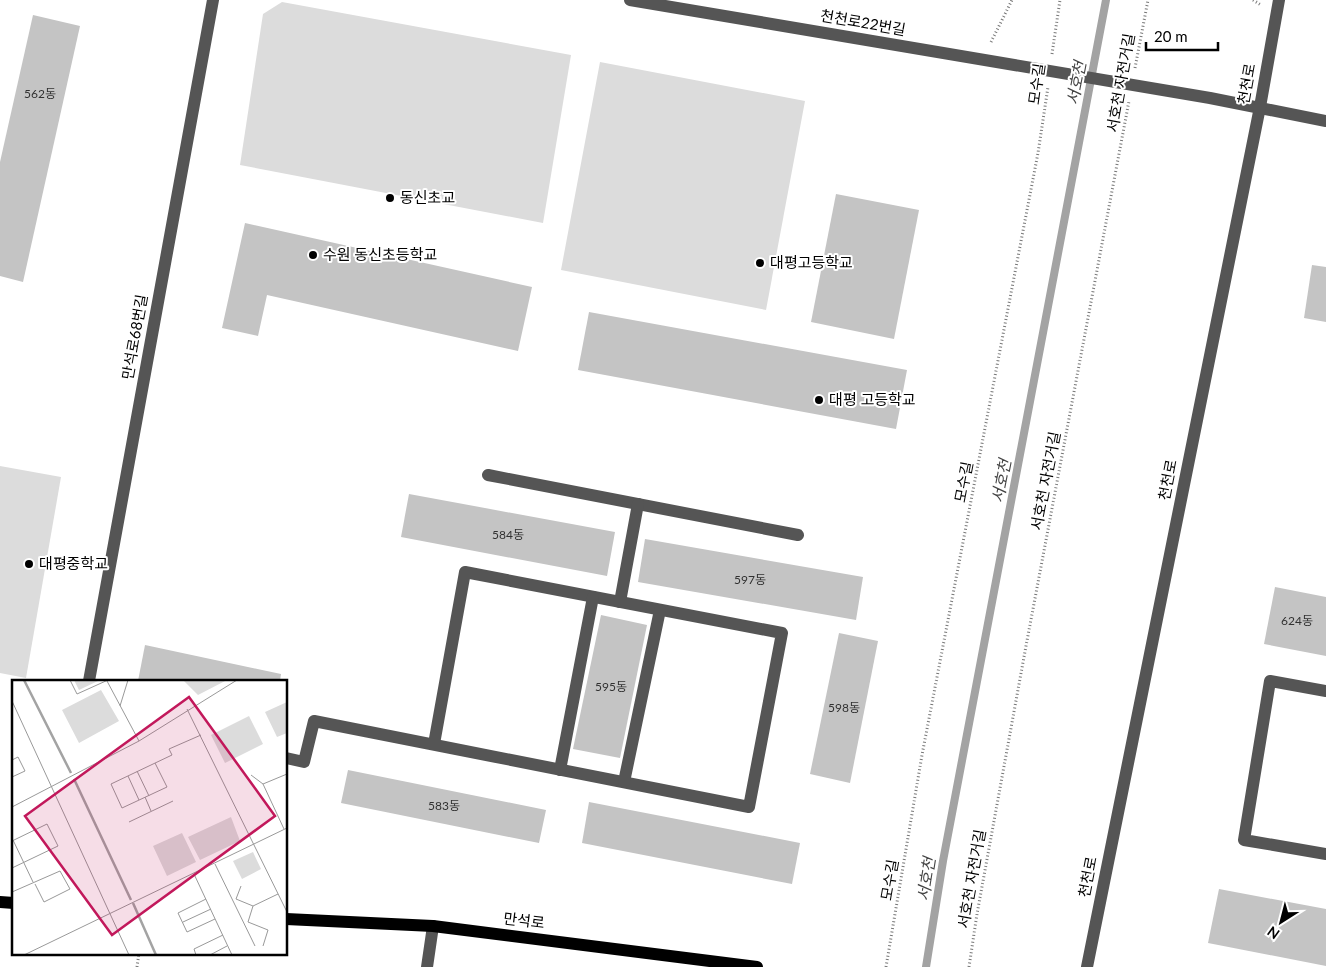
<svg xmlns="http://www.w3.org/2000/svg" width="1326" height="967" viewBox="0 0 1326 967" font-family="Lato,'Noto Sans KR',sans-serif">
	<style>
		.green { fill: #dcdcdc }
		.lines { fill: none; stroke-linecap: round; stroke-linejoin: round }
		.stream { stroke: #a3a3a3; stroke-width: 8 }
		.building { fill: #c4c4c4 }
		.path { stroke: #777; stroke-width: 3; stroke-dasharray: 1 2.5; stroke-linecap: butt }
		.minor { stroke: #555; stroke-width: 12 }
		.major { stroke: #000; stroke-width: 12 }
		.poi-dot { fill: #000; stroke: #fff; stroke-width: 2 }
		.labels { text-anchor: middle; stroke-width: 4; stroke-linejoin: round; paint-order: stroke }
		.number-label { font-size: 12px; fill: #313131 }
		.street-label { font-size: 15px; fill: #000; stroke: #fff }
		.poi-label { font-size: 15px; fill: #000; stroke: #fff; text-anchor: start }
		.water-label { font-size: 16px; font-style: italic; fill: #444; stroke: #fff }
		.inset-river { fill: none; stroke: #a3a3a3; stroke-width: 2.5 }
		.inset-road { fill: none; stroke: #999; stroke-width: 1 }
		.view { fill: #c2185b; fill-opacity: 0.15; stroke: #c2185b; stroke-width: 2.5 }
		.inset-edge { fill: none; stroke: #000; stroke-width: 2.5 }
	</style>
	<rect width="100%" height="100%" fill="#fff"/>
	<g class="green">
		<polygon points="282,2 571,55 543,223 240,165 263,14"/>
		<polygon points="600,62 805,101 766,310 561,270"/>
		<polygon points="0,466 61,477 26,678 0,673"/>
	</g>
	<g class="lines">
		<polyline class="stream" points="926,967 943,861 1106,0"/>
	</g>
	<g class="building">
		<polygon points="33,15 80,26 23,282 0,276 0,162"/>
		<polygon points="836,194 919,210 894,339 811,322"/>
		<polygon points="245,223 532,287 518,351 267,295 258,336 222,328"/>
		<polygon points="1312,265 1326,267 1326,322 1304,318"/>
		<polygon points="589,312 907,370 896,429 578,370"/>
		<polygon points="409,494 615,532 607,576 401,537"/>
		<polygon points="645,539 863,577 856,620 638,582"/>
		<polygon points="1275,587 1326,597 1326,656 1264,644"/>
		<polygon points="601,615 647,625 620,758 573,749"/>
		<polygon points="839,633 878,641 850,783 810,774"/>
		<polygon points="145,645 281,674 280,681 138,681"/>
		<polygon points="348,770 546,810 539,843 341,803"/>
		<polygon points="589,802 800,843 792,884 582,843"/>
		<polygon points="1219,889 1326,909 1326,966 1208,943"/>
	</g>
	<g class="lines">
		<g class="path">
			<polyline points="1253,0 1261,5"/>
			<polyline points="991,42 1012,0"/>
			<polyline points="1052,54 1060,0"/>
			<polyline points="1135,68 1148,0"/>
			<polyline points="137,967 139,953"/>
			<polyline points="886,967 922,755 1038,153 1048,87"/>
			<polyline points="969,967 977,914 1026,646 1129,101"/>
		</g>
		<g class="minor">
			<polyline points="630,0 1210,98 1326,121"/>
			<polyline points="488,475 798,535"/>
			<polyline points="620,602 638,504"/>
			<polyline points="89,681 213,0"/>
			<polyline points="1326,691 1270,681 1244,840 1326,854"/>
			<polyline points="286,758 304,762 314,721 749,807 782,633 465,572 434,744"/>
			<polyline points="560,770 593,597"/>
			<polyline points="624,782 660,610"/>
			<polyline points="427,967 433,926"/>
			<polyline points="1087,967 1260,107 1279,0"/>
		</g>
		<g class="major">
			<polyline points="0,902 14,903"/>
			<polyline points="286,919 433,926 757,967"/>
		</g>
	</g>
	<g class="poi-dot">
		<circle cx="390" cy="198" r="5"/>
		<circle cx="313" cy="255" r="5"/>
		<circle cx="760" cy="263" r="5"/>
		<circle cx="819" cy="400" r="5"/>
		<circle cx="29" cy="564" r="5"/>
	</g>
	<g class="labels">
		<g class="number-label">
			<text x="40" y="98">562동</text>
			<text x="508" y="539">584동</text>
			<text x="750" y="584">597동</text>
			<text x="1297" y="625">624동</text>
			<text x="611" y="691">595동</text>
			<text x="844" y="712">598동</text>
			<text x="444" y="810">583동</text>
		</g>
		<g class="street-label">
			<text transform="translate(863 23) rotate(10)" y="5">천천로22번길</text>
			<text transform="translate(1121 83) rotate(-80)" y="5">서호천 자전거길</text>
			<text transform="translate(1037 84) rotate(-82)" y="5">모수길</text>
			<text transform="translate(1247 84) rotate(-80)" y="5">천천로</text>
			<text transform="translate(135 337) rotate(-80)" y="5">만석로68번길</text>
			<text transform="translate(1168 480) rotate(-79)" y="5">천천로</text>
			<text transform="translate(1046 481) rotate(-79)" y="5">서호천 자전거길</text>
			<text transform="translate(964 482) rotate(-79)" y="5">모수길</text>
			<text transform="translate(1088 877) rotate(-79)" y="5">천천로</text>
			<text transform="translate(972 879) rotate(-80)" y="5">서호천 자전거길</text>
			<text transform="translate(890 880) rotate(-80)" y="5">모수길</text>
			<text transform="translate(524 921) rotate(7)" y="5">만석로</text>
		</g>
		<g class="poi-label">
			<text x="400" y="203">동신초교</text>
			<text x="323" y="260">수원 동신초등학교</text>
			<text x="770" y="268">대평고등학교</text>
			<text x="829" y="405">대평 고등학교</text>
			<text x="39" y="569">대평중학교</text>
		</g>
		<g class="water-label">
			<text transform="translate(1076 83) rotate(-79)" y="6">서호천</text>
			<text transform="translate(1001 481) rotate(-79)" y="6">서호천</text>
			<text transform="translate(926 879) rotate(-81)" y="6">서호천</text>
		</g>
	</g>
	<g transform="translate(12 680)">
		<rect width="275" height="275" fill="#fff"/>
		<path d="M62 0H88L67 10ZM89 10 107 41 67 63 50 30ZM275 22V53L265 57 253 32ZM237 36 251 64 213 83 199 55ZM219 137 228 161 188 180 176 157ZM170 153 184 182 155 196 141 166Z" fill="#dcdcdc"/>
		<path d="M171 0H215L186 15ZM241 172 249 189 230 199 221 181Z" fill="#dcdcdc"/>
		<path class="inset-river" d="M12 0 59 93M62 99 119 220M121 223 144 275"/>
		<path class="inset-road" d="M58 0 65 14 96 0M95 1 127 61M0 21 117 275M108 26 116 0M175 29 275 232M0 80 6 77 13 91 0 97M143 83 155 107 110 128 99 104 160 75 157 69 189 55M125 91 137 116M239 95 251 104M116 96 127 120M133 117 139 131M0 127 127 61 225 0M117 142 161 121M272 149 251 104 275 94M1 160 21 202M0 161 35 144 46 166 0 188M203 184 243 266M182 194 220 275M229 206 224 219 241 226 266 214M0 212 48 191 58 209 32 222 23 204M194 219 166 233 175 252 203 239M241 226 236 242 256 250 251 266M171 242 199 229M12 275 275 148M184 275 182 269 211 255M198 275 215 266"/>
		<path class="view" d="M177 17 263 136 100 255 13 136Z"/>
		<rect width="275" height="275" class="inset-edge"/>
	</g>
	<g transform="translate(1281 922) rotate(216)" stroke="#ffffff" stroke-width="4" paint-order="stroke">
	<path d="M0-4L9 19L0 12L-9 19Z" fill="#000000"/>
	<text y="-8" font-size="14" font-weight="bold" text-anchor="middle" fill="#000000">N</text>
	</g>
	<path d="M1146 42v8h72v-8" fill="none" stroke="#000000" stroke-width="2.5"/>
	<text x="1154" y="42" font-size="15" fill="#000000" stroke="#ffffff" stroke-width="4" paint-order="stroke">20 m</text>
</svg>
